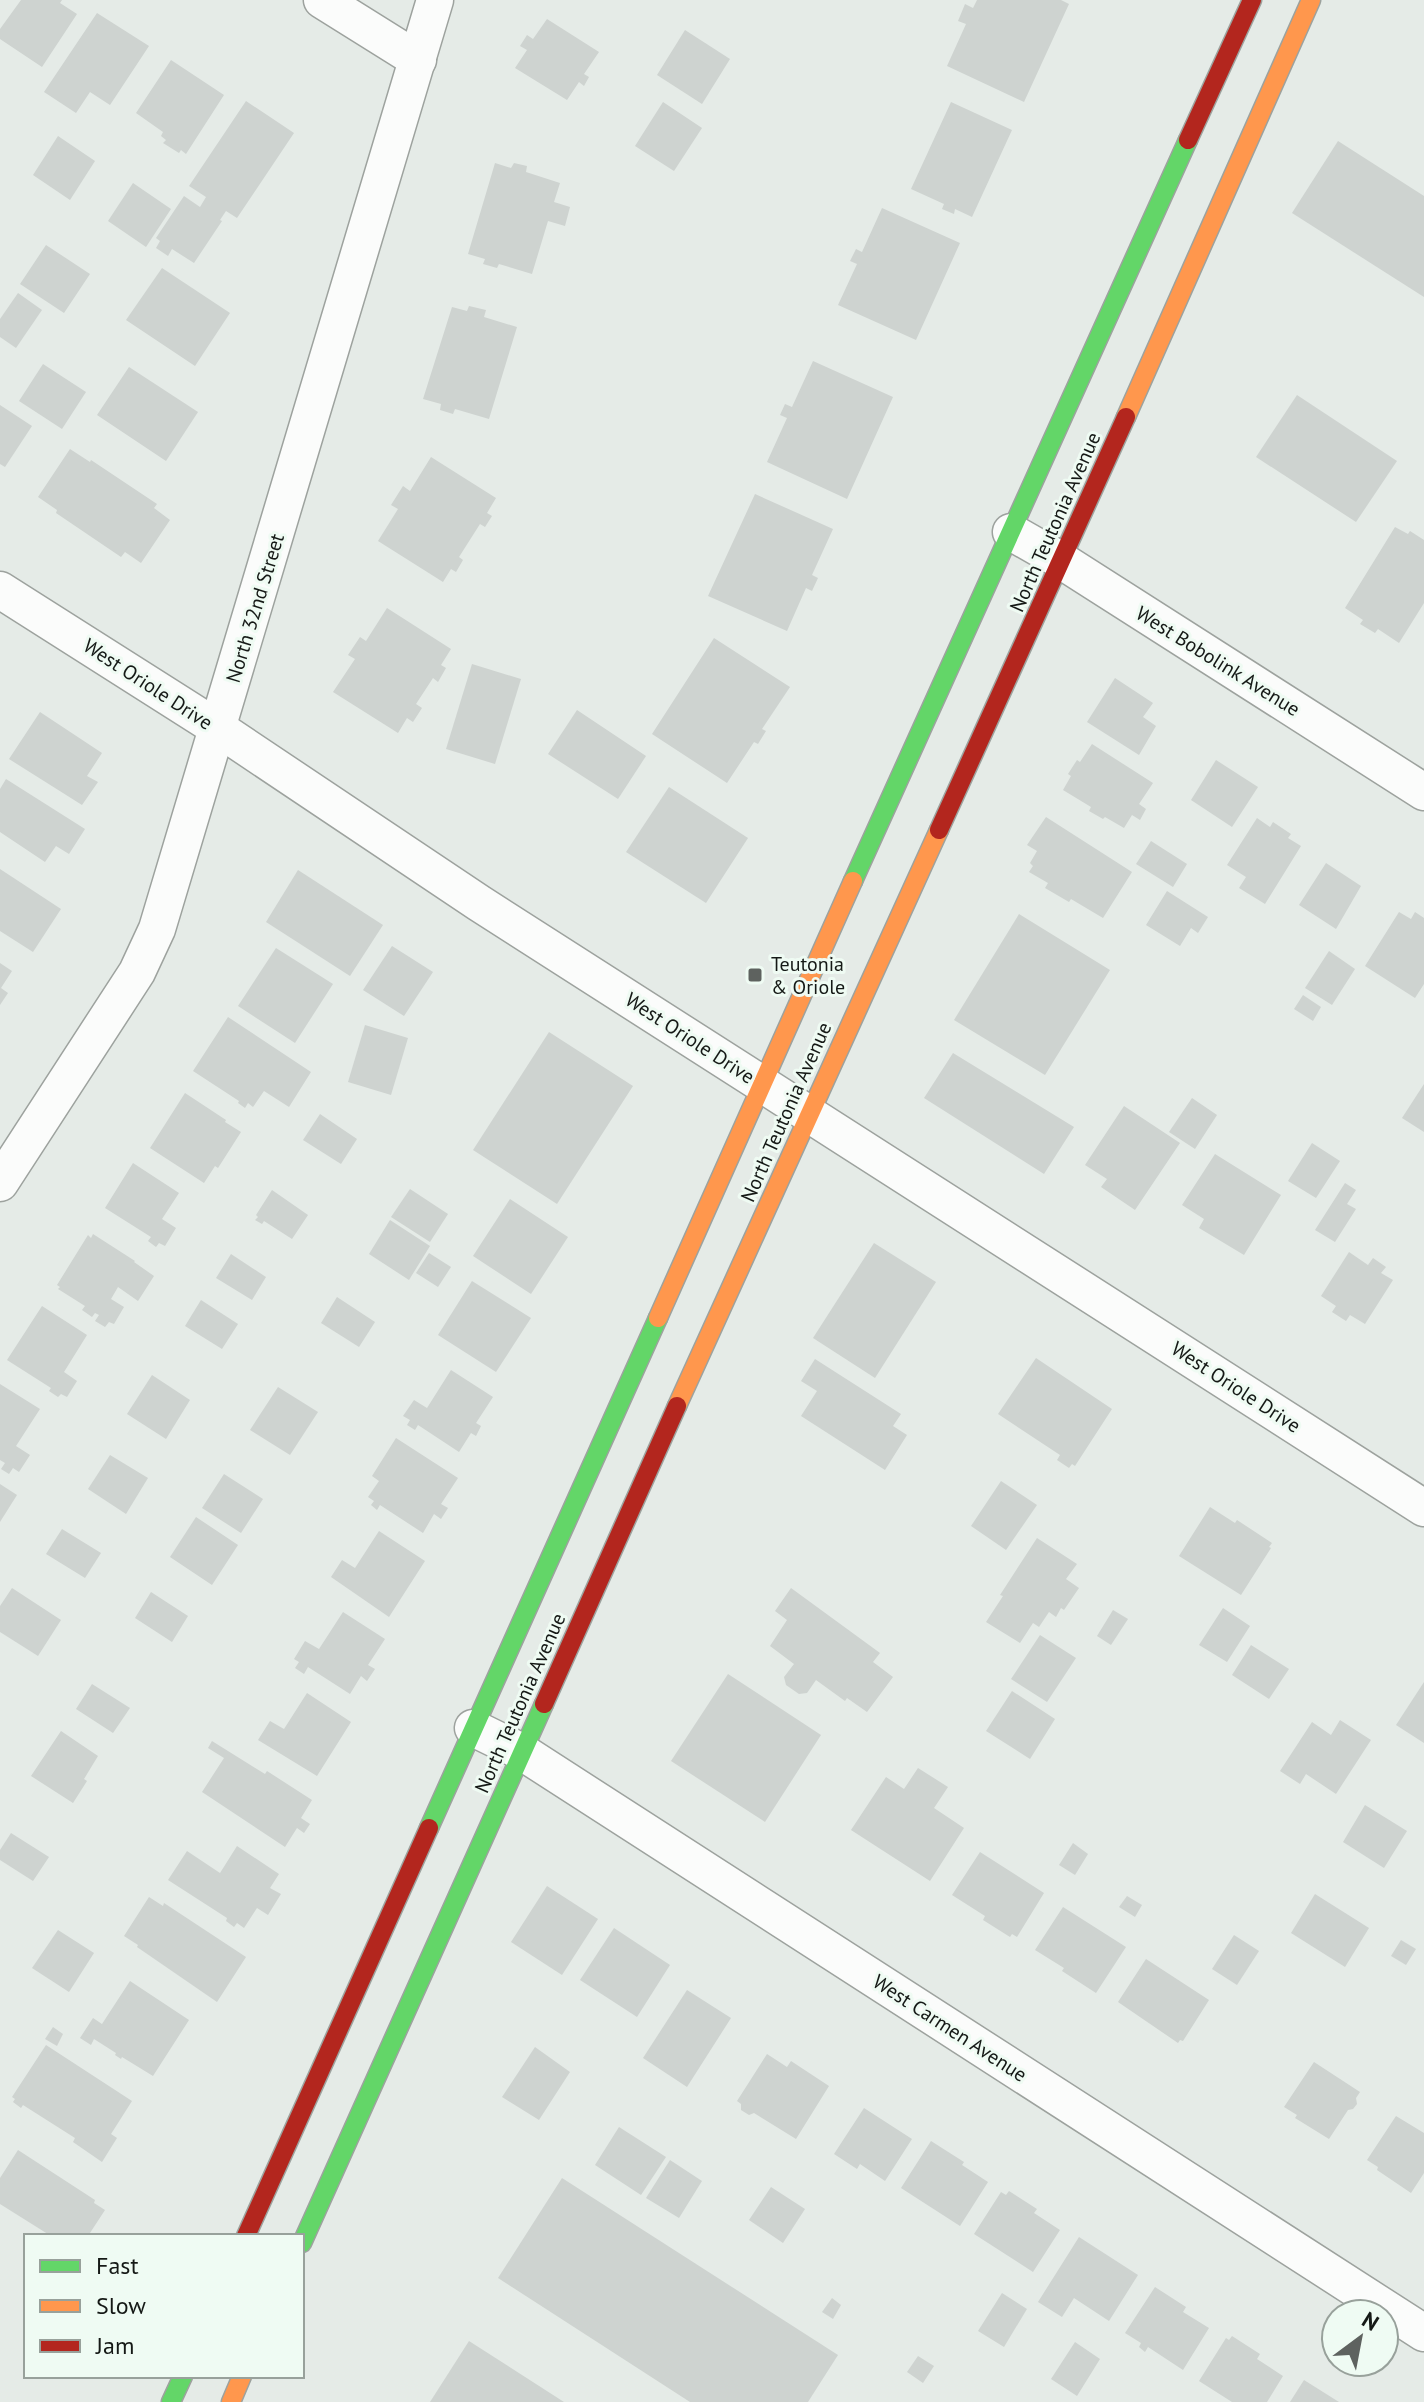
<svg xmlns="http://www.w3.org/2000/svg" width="1424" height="2402" viewBox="0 0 1424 2402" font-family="'PT Sans',sans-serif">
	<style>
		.building { fill: #ced3d0 }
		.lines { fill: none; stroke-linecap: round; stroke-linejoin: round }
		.street-casing { stroke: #9da29e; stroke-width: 39 }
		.fast-casing { stroke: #9da29e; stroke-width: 21 }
		.slow-casing { stroke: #9da29e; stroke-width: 21 }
		.jam-casing { stroke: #9da29e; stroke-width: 21 }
		.street { stroke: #fbfcfb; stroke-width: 36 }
		.fast { stroke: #63d668; stroke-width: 18 }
		.slow { stroke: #ff974d; stroke-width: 18 }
		.jam { stroke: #b3261e; stroke-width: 18 }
		.poi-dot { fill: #5e625f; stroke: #effbf3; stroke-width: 3 }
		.labels { text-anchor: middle; stroke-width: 6; stroke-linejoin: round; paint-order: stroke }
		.street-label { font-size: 20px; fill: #151916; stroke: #effbf3 }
		.poi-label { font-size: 20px; fill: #151916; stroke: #effbf3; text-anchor: start }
	</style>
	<rect width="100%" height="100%" fill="#e5ebe7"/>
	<g class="building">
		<polygon points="21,0 62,0 60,3 77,14 42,67 0,39 0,29"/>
		<polygon points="977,0 1061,0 1069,4 1024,102 947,66 966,24 958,21 965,4 973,8"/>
		<polygon points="97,13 149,46 110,105 90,92 76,113 44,92"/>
		<polygon points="547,19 599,52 584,74 589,77 584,86 579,82 567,100 515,68 527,50 520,46 527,35 533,39"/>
		<polygon points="685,30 730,59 702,104 657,75"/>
		<polygon points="171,60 224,95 186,154 181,150 179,153 163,143 166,140 161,136 163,132 136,113"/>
		<polygon points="246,101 294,133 237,218 226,211 220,220 222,221 194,263 172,249 168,256 156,248 160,241 156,238 184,196 200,207 206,197 189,186"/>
		<polygon points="663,102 702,128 674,171 635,146"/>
		<polygon points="951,102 1012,130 972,217 955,209 954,214 942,209 944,204 911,189"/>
		<polygon points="58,136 95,161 70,200 33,175"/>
		<polygon points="1338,141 1424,196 1424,297 1292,213"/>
		<polygon points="495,163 511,168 514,163 527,166 526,172 560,183 554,202 570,207 565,226 548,221 532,274 499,264 497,268 483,264 485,259 468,254"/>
		<polygon points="133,183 171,209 146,247 108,221"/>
		<polygon points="882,208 960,243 916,340 838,305 857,264 850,261 856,249 862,252"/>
		<polygon points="46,245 90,274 64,313 20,284"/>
		<polygon points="162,268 230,313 195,366 126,320"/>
		<polygon points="18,293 42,310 16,348 0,337 0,319"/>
		<polygon points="469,306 486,310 484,317 517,327 489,419 455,409 453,414 440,410 441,404 423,399 452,307 467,311"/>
		<polygon points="813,361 893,397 847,499 767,462 787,418 780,415 785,404 792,407"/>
		<polygon points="43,364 86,392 62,429 19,401"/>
		<polygon points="129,367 198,412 166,461 97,415"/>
		<polygon points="1297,395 1397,461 1356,522 1256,457"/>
		<polygon points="0,405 32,426 5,467 0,464"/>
		<polygon points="70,449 90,462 91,460 157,504 154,508 170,520 141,563 125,552 121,557 56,513 57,510 38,497"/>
		<polygon points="431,457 496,498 487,513 492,516 485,527 480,524 459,557 463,560 456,572 451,569 443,582 378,541 398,509 391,505 403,486 410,491"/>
		<polygon points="755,494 833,529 812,575 818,578 812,591 806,588 787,631 708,596"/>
		<polygon points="1395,527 1408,534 1410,531 1424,540 1424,603 1399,643 1378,629 1375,633 1360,624 1363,620 1345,608"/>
		<polygon points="387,608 451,649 441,665 446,668 438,682 433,678 416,704 422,708 413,722 407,718 398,733 333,692 355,659 348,655 360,637 366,641"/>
		<polygon points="714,638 790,687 762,729 766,731 758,744 754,742 727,783 652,734"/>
		<polygon points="472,664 521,679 495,764 446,749"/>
		<polygon points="1115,678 1153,703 1143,717 1156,726 1139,755 1087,722"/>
		<polygon points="577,710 646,756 618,799 548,754"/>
		<polygon points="40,712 102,753 87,776 98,782 82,805 9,759"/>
		<polygon points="1092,744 1153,783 1139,804 1146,809 1140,820 1132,815 1124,828 1105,817 1103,819 1089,811 1091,807 1063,790 1071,776 1068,774 1077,760 1080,762"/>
		<polygon points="1216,760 1258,787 1232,827 1191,800"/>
		<polygon points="6,779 85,829 69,854 56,846 45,862 0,832 0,789"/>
		<polygon points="669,787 748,838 706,903 626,852"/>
		<polygon points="1046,817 1132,872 1103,918 1071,899 1069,902 1045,888 1048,883 1029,872 1033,866 1030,863 1037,851 1027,845"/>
		<polygon points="1257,818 1270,827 1273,822 1291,834 1288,838 1301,846 1265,904 1239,888 1246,877 1227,865"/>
		<polygon points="1151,841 1187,864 1173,887 1136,864"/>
		<polygon points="1326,863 1361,886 1336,929 1299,905"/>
		<polygon points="0,869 61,909 33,952 0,931"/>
		<polygon points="298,870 383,925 350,976 266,922"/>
		<polygon points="1167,891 1208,917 1198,933 1191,928 1180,946 1146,925"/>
		<polygon points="1399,912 1411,919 1415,912 1424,918 1424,984 1415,998 1365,966"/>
		<polygon points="1019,914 1110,970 1045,1075 954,1020"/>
		<polygon points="392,946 433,972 404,1016 363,990"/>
		<polygon points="276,948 333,984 295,1043 238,1006"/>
		<polygon points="1329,951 1355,969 1332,1005 1305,988"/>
		<polygon points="0,963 12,971 1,988 8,993 0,1005"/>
		<polygon points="1303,995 1321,1007 1313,1021 1294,1009"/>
		<polygon points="228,1017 311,1072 289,1107 264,1091 253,1107 248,1103 245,1108 238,1103 239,1101 193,1071"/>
		<polygon points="365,1025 408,1038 391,1095 348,1082"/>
		<polygon points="549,1032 633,1086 557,1204 473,1150"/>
		<polygon points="953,1053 1074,1127 1044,1174 924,1098"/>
		<polygon points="1424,1084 1424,1132 1402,1118"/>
		<polygon points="185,1093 226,1120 225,1122 241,1132 218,1168 215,1166 204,1183 150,1148"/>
		<polygon points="1192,1098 1217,1115 1195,1149 1169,1132"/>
		<polygon points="1124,1106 1180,1143 1135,1210 1101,1187 1107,1179 1085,1165"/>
		<polygon points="320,1114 357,1139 341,1164 303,1140"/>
		<polygon points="1312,1143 1340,1161 1316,1198 1288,1181"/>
		<polygon points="1215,1154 1281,1195 1244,1255 1199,1228 1204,1219 1182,1205"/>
		<polygon points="133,1163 179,1193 162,1219 176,1228 165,1246 159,1243 156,1247 148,1241 151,1237 105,1208"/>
		<polygon points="1345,1183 1356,1190 1347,1204 1356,1209 1335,1242 1315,1230"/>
		<polygon points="410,1189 448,1214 430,1242 391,1217"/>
		<polygon points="272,1190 308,1215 292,1239 264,1221 262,1224 255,1220 258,1217 256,1215"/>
		<polygon points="510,1199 568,1237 531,1294 473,1256"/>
		<polygon points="390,1220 430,1246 409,1280 369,1254"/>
		<polygon points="93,1234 135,1261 134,1262 154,1276 138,1301 118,1287 111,1299 124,1307 114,1324 109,1322 105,1327 95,1321 99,1315 95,1313 92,1317 82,1310 85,1306 58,1289 60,1287 57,1285 88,1235 91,1238"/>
		<polygon points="874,1243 936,1282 875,1378 813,1338"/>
		<polygon points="1349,1252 1368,1265 1373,1258 1386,1267 1381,1273 1393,1280 1365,1324 1350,1315 1346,1321 1332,1312 1336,1306 1321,1296"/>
		<polygon points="429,1253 451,1267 438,1287 416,1273"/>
		<polygon points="231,1254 266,1277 252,1300 216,1278"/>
		<polygon points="472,1281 531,1318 496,1372 438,1335"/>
		<polygon points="337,1297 375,1322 359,1347 321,1323"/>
		<polygon points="201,1300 238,1324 222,1349 185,1326"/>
		<polygon points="42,1306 87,1335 64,1372 77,1381 67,1397 61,1394 58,1397 49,1391 51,1388 7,1360"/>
		<polygon points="1036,1358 1112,1409 1075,1466 1072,1464 1069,1468 1057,1460 1060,1455 998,1414"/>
		<polygon points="815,1359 901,1414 893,1426 907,1435 885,1470 801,1416 817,1391 801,1381"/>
		<polygon points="451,1370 493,1397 476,1423 481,1426 476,1436 471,1433 459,1452 418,1425 415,1430 407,1425 410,1420 403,1416 414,1400 427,1408"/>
		<polygon points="152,1375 190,1400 166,1439 127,1414"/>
		<polygon points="0,1384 40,1409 16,1446 30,1455 19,1472 13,1468 9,1474 1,1469 5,1463 0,1460"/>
		<polygon points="278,1387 318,1412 290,1455 250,1430"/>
		<polygon points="396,1438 458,1478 441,1504 448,1508 441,1519 434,1514 423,1533 380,1505 377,1510 371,1505 374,1501 368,1497 379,1481 372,1476"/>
		<polygon points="110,1455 148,1478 126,1514 88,1489"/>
		<polygon points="224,1474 263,1499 241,1533 202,1508"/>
		<polygon points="1001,1481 1037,1505 1006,1550 971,1526"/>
		<polygon points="0,1484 17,1495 0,1522"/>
		<polygon points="1210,1507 1235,1523 1237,1520 1272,1543 1269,1547 1271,1548 1241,1595 1179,1556"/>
		<polygon points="196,1517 238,1545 212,1585 170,1557"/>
		<polygon points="62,1529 101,1553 85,1578 46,1554"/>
		<polygon points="379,1531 425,1561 389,1617 331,1577 342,1560 355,1568"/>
		<polygon points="1037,1538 1077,1564 1066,1579 1079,1588 1064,1610 1061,1608 1056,1617 1049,1612 1039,1627 1033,1623 1020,1643 986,1622 1003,1596 1000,1595"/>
		<polygon points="12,1588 61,1620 38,1656 0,1632 0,1606"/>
		<polygon points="791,1588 880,1653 873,1662 893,1677 867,1712 847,1698 845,1701 816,1680 807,1693 799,1694 786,1685 784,1677 794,1664 770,1646 787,1620 775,1611"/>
		<polygon points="151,1592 188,1616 172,1642 135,1618"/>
		<polygon points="1223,1608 1250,1626 1227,1662 1199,1645"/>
		<polygon points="1113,1610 1128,1619 1111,1645 1097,1636"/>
		<polygon points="343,1612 385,1639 368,1665 375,1669 367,1681 361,1676 350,1694 308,1667 304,1674 295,1668 299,1662 294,1659 305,1641 319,1649"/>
		<polygon points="1040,1635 1076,1658 1047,1702 1011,1679"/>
		<polygon points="1251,1645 1289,1669 1269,1699 1232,1675"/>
		<polygon points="728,1674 821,1735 765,1822 671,1761"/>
		<polygon points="1424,1682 1424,1743 1396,1725"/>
		<polygon points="92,1684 130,1708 113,1733 76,1709"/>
		<polygon points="1012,1691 1055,1719 1030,1759 986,1731"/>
		<polygon points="307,1693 351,1722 317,1776 258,1740 270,1721 284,1729"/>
		<polygon points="1340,1720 1371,1740 1336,1794 1306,1774 1300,1784 1280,1771 1312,1722 1331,1735"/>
		<polygon points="61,1731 98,1756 84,1779 87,1781 73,1803 31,1776"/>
		<polygon points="212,1741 265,1774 267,1771 312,1800 301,1818 310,1824 304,1833 297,1828 285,1847 202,1792 224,1758 208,1748"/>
		<polygon points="918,1768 948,1787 934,1808 964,1828 930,1881 851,1830 886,1777 904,1789"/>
		<polygon points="1365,1805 1407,1831 1384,1868 1343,1842"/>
		<polygon points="11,1833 49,1857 33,1881 0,1860 0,1850"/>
		<polygon points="1073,1843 1088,1854 1075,1875 1059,1865"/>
		<polygon points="237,1846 279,1874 270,1888 281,1894 268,1915 257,1908 244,1928 237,1923 234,1927 226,1921 227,1918 168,1880 187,1851 220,1873"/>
		<polygon points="980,1852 1044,1893 1017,1937 1012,1934 1010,1937 983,1920 985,1916 952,1895"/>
		<polygon points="547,1886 598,1919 562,1975 511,1942"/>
		<polygon points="1315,1894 1369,1928 1345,1967 1291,1933"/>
		<polygon points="1127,1896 1142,1905 1135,1917 1119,1907"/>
		<polygon points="149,1897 163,1906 164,1903 246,1957 217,2002 137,1947 138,1945 124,1936"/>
		<polygon points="1063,1907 1126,1947 1096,1993 1062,1971 1064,1968 1035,1950"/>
		<polygon points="614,1928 670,1965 637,2017 580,1980"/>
		<polygon points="58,1930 94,1953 69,1992 32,1968"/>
		<polygon points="1234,1935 1259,1951 1237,1985 1212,1969"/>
		<polygon points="1401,1940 1416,1949 1406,1965 1391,1956"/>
		<polygon points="1146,1959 1209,2000 1183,2041 1180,2040 1178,2043 1118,2002"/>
		<polygon points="130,1981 189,2020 153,2076 122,2057 121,2059 115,2055 116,2053 94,2039 91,2045 80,2038 93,2018 102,2024"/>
		<polygon points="687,1990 731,2018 687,2087 643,2058"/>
		<polygon points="53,2027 63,2034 57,2046 45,2039"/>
		<polygon points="46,2045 132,2101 111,2134 117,2138 102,2162 73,2142 75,2138 23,2105 21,2108 13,2102 15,2099 12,2097"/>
		<polygon points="535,2047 570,2072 539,2120 502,2097"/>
		<polygon points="767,2054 787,2067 791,2061 829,2086 796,2139 754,2113 749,2115 741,2110 741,2104 737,2101"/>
		<polygon points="1314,2062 1360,2092 1356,2098 1357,2104 1353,2109 1348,2110 1329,2139 1295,2118 1297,2115 1284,2107"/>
		<polygon points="864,2108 912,2139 885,2181 860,2164 857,2169 834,2154"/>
		<polygon points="1396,2116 1424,2133 1424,2173 1411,2193 1377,2170 1378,2167 1367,2160"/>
		<polygon points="619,2127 666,2157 641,2195 595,2165"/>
		<polygon points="931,2141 964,2162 962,2165 988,2182 960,2226 901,2188"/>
		<polygon points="18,2150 95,2200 94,2203 105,2210 88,2236 51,2236 0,2204 0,2178"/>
		<polygon points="670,2160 702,2181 679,2218 646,2198"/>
		<polygon points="562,2178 838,2355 808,2402 690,2402 498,2278"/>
		<polygon points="771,2187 805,2209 783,2243 749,2220"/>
		<polygon points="1009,2191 1037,2209 1034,2213 1060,2230 1033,2272 974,2234 1001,2192 1006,2195"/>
		<polygon points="1079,2237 1138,2275 1109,2321 1074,2298 1062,2317 1038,2302"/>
		<polygon points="1155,2287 1186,2307 1183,2312 1209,2328 1183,2370 1148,2347 1145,2352 1139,2347 1141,2343 1125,2333"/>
		<polygon points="1002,2293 1027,2309 1004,2347 978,2331"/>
		<polygon points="832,2298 841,2305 833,2319 822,2312"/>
		<polygon points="1232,2336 1260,2354 1257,2359 1283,2376 1267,2402 1232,2402 1199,2381 1226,2338 1229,2340"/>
		<polygon points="469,2341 564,2402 430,2402"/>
		<polygon points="1075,2342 1100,2359 1077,2396 1051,2379"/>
		<polygon points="918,2356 934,2366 923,2383 907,2372"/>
		<polygon points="1304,2380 1339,2402 1290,2402"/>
	</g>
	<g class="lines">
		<g class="street-casing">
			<g id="street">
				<polyline points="322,0 418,60"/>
				<polyline points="1011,532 1062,561 1424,792"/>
				<polyline points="0,590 219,729 479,903 1424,1508"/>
				<polyline points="0,1183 137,972 157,929 435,0"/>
				<polyline points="473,1728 522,1752 1424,2333"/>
			</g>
		</g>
		<g class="fast-casing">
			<g id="fast">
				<polyline points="853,881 1188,140"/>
				<polyline points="429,1828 658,1318"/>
				<polyline points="302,2243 544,1704"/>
				<polyline points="171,2402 183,2376"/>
			</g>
		</g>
		<g class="slow-casing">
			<g id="slow">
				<polyline points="1126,417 1311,0"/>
				<polyline points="658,1318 853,881"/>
				<polyline points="677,1406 939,830"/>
				<polyline points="231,2402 242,2376"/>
			</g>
		</g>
		<g class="jam-casing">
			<g id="jam">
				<polyline points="1188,140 1252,0"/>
				<polyline points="939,830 1126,417"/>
				<polyline points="544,1704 677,1406"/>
				<polyline points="246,2236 429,1828"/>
			</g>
		</g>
		<use href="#street" class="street"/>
		<use href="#fast" class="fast"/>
		<use href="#slow" class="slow"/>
		<use href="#jam" class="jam"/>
	</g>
	<rect class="poi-dot" x="747" y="967" width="16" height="16" rx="4"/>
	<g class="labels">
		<g class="street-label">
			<text transform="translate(1055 522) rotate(-66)" y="7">North Teutonia Avenue</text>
			<text transform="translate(255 608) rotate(-73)" y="7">North 32nd Street</text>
			<text transform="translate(1218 661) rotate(32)" y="7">West Bobolink Avenue</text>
			<text transform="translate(148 684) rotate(33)" y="7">West Oriole Drive</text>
			<text transform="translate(690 1038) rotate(33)" y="7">West Oriole Drive</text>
			<text transform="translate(786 1112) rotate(-66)" y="7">North Teutonia Avenue</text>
			<text transform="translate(1236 1387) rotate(33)" y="7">West Oriole Drive</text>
			<text transform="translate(520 1703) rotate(-66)" y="7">North Teutonia Avenue</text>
			<text transform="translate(950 2028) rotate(33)" y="7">West Carmen Avenue</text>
		</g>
		<g class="poi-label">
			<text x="771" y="971">Teutonia<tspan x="771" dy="23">&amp; Oriole</tspan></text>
		</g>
	</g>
	<rect x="24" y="2234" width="280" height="144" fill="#effbf3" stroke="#98a19b" stroke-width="2"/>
	<rect x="40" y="2260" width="40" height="12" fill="#63d668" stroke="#98a19b" stroke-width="2"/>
	<text x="96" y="2274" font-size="24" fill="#151916">Fast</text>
	<rect x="40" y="2300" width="40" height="12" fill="#ff974d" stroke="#98a19b" stroke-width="2"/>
	<text x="96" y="2314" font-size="24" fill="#151916">Slow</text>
	<rect x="40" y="2340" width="40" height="12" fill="#b3261e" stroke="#98a19b" stroke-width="2"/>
	<text x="96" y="2354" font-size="24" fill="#151916">Jam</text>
	<g transform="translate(1360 2338) rotate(32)"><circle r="38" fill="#effbf3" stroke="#98a19b" stroke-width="2"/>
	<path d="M0-6L14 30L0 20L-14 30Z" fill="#5e625f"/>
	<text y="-12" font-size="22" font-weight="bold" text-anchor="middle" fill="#151916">N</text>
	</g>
</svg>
